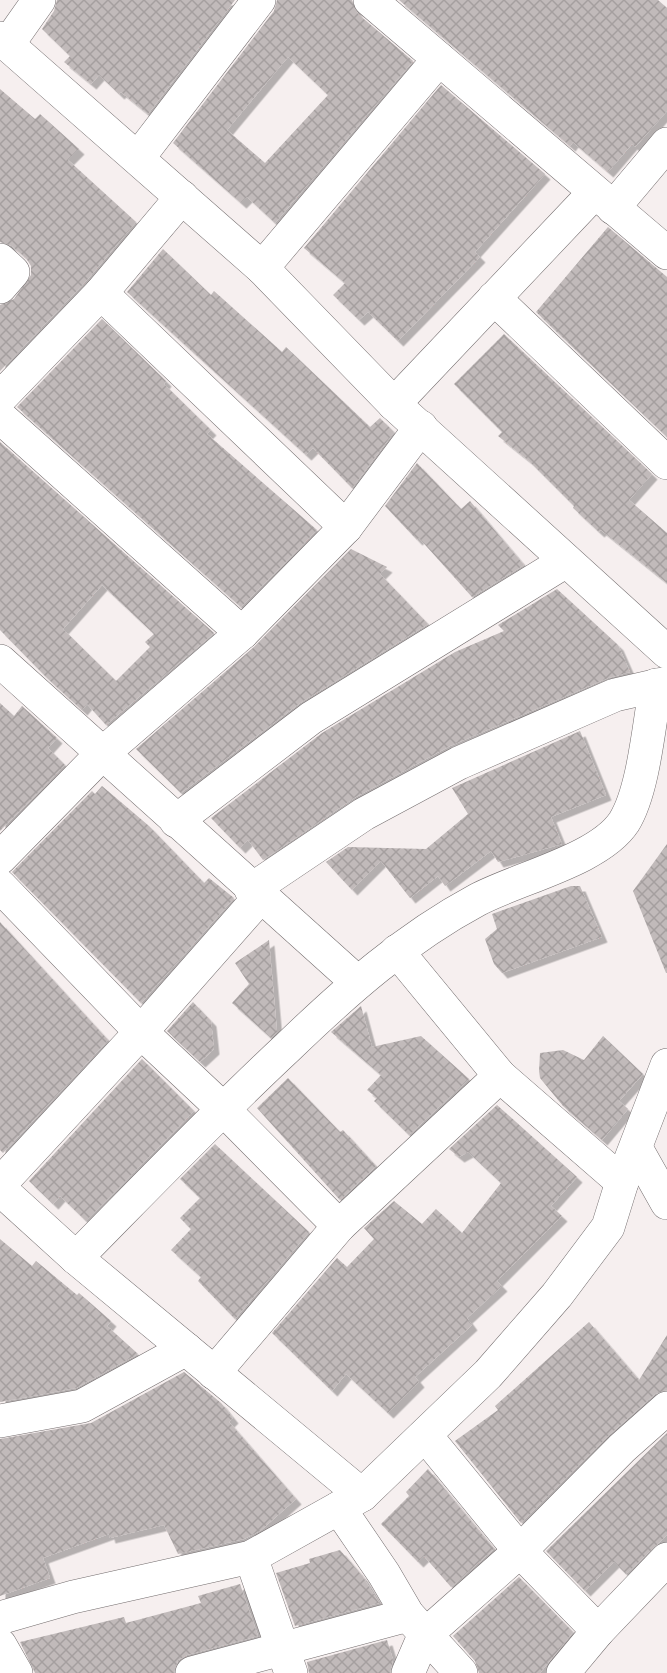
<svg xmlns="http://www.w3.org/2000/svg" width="667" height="1673" viewBox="0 0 667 1673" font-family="'Noto Serif',serif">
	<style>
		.building { fill: url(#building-cross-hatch); fill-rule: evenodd; filter: url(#shadow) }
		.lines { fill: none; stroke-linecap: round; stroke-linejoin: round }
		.street-casing { stroke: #736d6e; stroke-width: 34 }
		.secondary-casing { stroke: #736d6e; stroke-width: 34 }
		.street { stroke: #fff; stroke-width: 33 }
		.secondary { stroke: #fff; stroke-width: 33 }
	</style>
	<defs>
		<pattern id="building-cross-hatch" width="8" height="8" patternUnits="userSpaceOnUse" patternTransform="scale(1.5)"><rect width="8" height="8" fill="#c1baba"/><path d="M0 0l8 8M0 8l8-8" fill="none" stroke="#a59f9f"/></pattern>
		<filter id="shadow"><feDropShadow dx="5.5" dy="5.5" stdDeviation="0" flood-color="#0004"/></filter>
	</defs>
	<rect width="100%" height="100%" fill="#f6efef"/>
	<g class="building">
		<polygon points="57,0 235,0 148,114 121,92 119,94 99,75 91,84 64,62 70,56 42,29 54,11"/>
		<path d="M277 0H352L358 14 413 61 275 223 247 197 241 203 173 143 274 11ZM288 57 328 95 265 163 227 130Z"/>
		<polygon points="399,0 658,0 667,8 667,111 635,147 632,144 608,172 573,142 570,146"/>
		<polygon points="441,85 545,174 475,252 480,257 398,341 368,312 359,320 333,295 345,283 304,248"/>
		<polygon points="0,89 35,119 40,114 79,149 68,160 136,222 87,280 0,371 0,305 14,299 31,275 31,266 26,258 12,246 0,242"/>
		<polygon points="608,227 667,277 667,437 536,312"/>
		<polygon points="163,249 211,295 214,291 282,352 286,347 370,427 380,418 394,432 352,488 313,448 306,455 127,292"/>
		<polygon points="102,319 166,381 164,384 211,430 207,434 317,530 241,607 17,407"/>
		<polygon points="504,334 652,474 629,500 667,533 667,583 601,530 599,532 573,508 574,506 528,460 498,436 502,432 454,384"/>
		<path d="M0 442 214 633 106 725 87 704 82 710 46 677 0 630ZM102 585 154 634 145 642 150 647 116 681 63 629Z"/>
		<polygon points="417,463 461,509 470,501 524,565 472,597 419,538 417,540 385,506"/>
		<polygon points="351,549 387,567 380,574 428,624 300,703 181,793 136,749 254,647"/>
		<polygon points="557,589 618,645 630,672 608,678 450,746 354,798 263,860 248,840 240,848 211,818 322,733 455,652 504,631 498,625"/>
		<polygon points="0,703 14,716 22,706 57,738 48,748 65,765 0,831"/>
		<polygon points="580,731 606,795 551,817 562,844 498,862 491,851 445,886 438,876 410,898 381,861 352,890 326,862 348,847 426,849 468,814 452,788"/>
		<polygon points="102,786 149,826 204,883 209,878 234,898 141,1003 12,872 92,791 95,794"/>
		<polygon points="667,844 667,973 666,973 633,891"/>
		<polygon points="571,886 580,886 602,937 502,973 494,964 485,939 497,929 492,914"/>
		<polygon points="0,922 108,1040 3,1153 0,1150"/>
		<polygon points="269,940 277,1032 271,1038 232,1003 249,984 235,963"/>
		<polygon points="193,1002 211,1021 214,1049 200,1062 167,1031"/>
		<polygon points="361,1006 372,1047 421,1036 469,1079 409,1135 374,1101 377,1098 367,1090 381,1075 331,1032"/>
		<polygon points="603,1036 643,1074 619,1101 628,1109 602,1140 563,1106 540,1078 539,1071 540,1053 563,1050 584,1060"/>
		<polygon points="142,1059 194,1111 86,1221 60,1196 53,1204 29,1181"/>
		<polygon points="288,1078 340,1132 343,1130 376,1166 340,1200 257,1108"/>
		<polygon points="497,1105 577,1177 551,1206 562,1216 497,1281 502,1286 467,1318 472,1325 415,1377 419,1382 388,1413 346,1374 332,1391 272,1333 337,1258 347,1267 374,1239 364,1228 394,1201 422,1224 436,1209 462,1233 501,1183 468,1152 459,1157 449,1149"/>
		<polygon points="215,1144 309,1232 235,1319 198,1281 201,1277 171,1250 191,1229 180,1218 200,1198 180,1179"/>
		<polygon points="0,1239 32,1266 36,1261 77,1295 79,1293 111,1321 107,1326 138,1354 76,1388 0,1402"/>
		<polygon points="589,1322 639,1380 667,1335 667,1390 655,1394 610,1434 521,1523 455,1441 498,1410 495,1406"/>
		<polygon points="184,1372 221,1403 233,1418 229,1422 296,1499 260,1531 244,1539 178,1554 164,1525 110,1538 109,1534 43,1558 50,1578 0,1596 0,1439 91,1423"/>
		<polygon points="667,1433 667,1535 626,1574 614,1562 585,1591 546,1551"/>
		<polygon points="428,1469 494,1549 451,1587 424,1556 418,1562 381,1524 409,1496 406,1492"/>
		<polygon points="340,1550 363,1577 379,1603 295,1626 276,1573 310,1563 309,1559"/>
		<polygon points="519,1577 573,1632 540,1673 479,1673 475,1661 453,1636"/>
		<polygon points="240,1584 258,1636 187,1655 178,1660 174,1673 35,1673 20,1642 124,1617 126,1623 201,1603 198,1596"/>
		<polygon points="387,1640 393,1660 390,1673 309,1673 307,1662"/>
	</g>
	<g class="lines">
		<g class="street-casing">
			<g id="street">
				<polyline points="370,0 667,253"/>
				<polyline points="8,44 39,0"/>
				<polyline points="138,158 259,0"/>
				<polyline points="613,208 667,144"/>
				<polyline points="0,260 13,272 0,287"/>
				<polyline points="262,268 439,59"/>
				<polyline points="101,293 346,527"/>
				<polyline points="494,298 667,463"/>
				<polyline points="0,398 101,293 182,197"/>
				<polyline points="394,404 594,193"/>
				<polyline points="0,417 242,633"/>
				<polyline points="0,661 357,982"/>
				<polyline points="176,821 311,718 566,561"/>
				<polyline points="0,858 102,754 242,633 346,527 421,427"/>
				<polyline points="0,886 141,1032 222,1108 339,1226"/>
				<polyline points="251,890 364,814 459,763 615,695 667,683"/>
				<polyline points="397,951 500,1076 622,1182"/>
				<polyline points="636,1148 667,1203"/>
				<polyline points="0,1184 141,1032 260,897"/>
				<polyline points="0,1189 76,1258 362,1495"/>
				<path d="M76 1258C146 1187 215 1115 288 1047 346 991 406 938 477 900 518 878 599 860 624 822 644 790 649 723 656 685"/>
				<polyline points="214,1373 339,1226 500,1076"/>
				<polyline points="0,1421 82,1406 186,1349"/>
				<polyline points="425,1435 520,1551 598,1631"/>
				<polyline points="339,1508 384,1574 408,1615 461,1673"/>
				<polyline points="251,1557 291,1673"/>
				<polyline points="0,1618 73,1597 251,1557 362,1495 488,1374 557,1295 608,1227 622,1182 667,1065"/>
				<polyline points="0,1645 16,1673"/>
				<polyline points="192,1673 408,1615"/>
				<polyline points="408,1673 424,1636 520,1551 622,1448 667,1408"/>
				<polyline points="563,1673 598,1631 667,1559"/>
			</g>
		</g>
		<g class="secondary-casing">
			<polyline id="secondary" points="0,38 262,268 394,404 667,652"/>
		</g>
		<use href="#street" class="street"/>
		<use href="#secondary" class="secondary"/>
	</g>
</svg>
